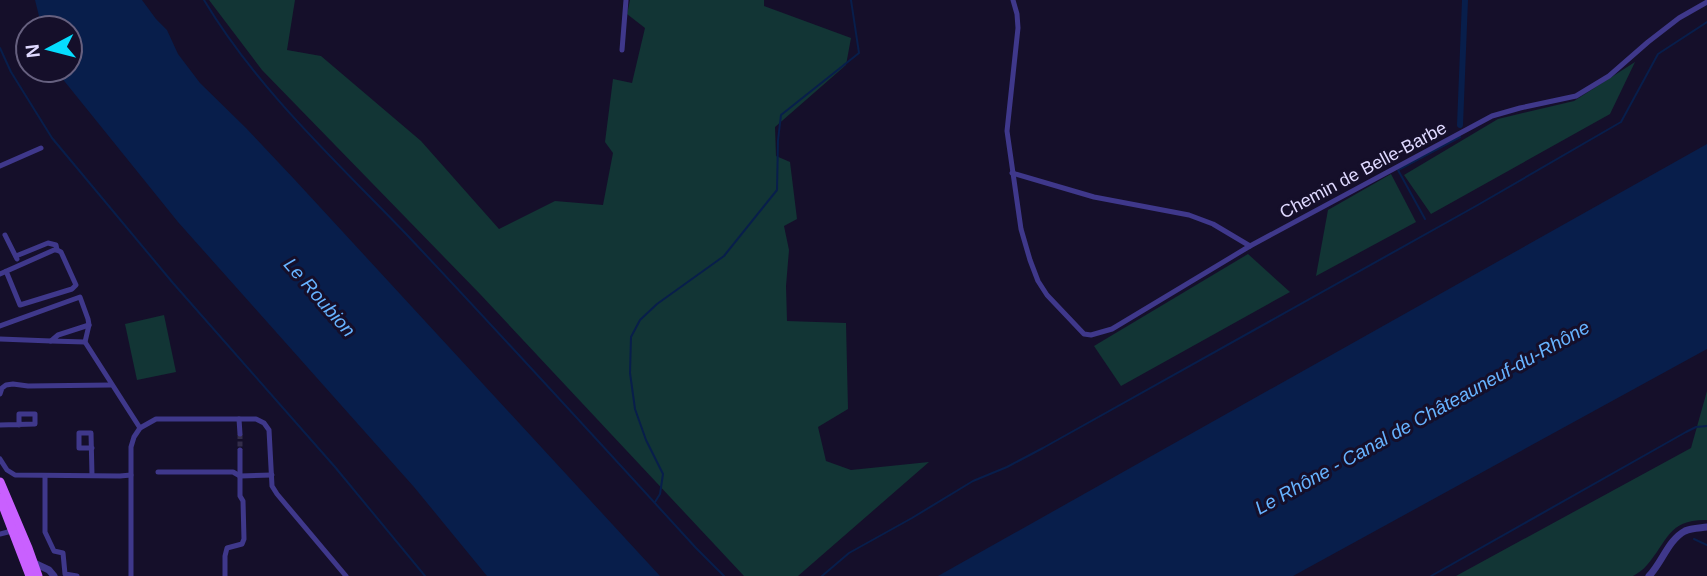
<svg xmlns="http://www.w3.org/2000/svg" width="1707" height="576" viewBox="0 0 1707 576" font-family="Arial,sans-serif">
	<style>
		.green { fill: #123535 }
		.water { fill: #081e4b }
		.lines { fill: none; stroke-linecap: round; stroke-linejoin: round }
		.stream { stroke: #081e4b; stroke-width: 2 }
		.canal { stroke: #081e4b; stroke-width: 6 }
		.minor-tunnel { stroke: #332d4a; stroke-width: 5; stroke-dasharray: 5 2.5; stroke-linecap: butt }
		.minor { stroke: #3f388b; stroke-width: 5 }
		.tertiary { stroke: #3f388b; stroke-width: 7 }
		.primary { stroke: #c960ff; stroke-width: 9 }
		.labels { text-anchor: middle; stroke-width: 6; stroke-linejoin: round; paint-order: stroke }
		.street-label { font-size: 18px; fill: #dfd9ff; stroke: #150f2a }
		.water-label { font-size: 19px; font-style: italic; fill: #67b3ff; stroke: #150f2a }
	</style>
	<rect width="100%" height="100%" fill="#150f2a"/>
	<g class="green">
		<polygon points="209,0 295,0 287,50 321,56 421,141 499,229 555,201 603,205 613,153 605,142 613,79 632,83 645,28 627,14 630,0 764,0 764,6 851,38 846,65 775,127 776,156 790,162 797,219 784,226 789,250 786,286 787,321 846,323 848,409 818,427 826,461 851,470 929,462 798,576 744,576 480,294 262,70"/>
		<polygon points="1635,62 1610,114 1431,214 1404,175 1498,119 1574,101"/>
		<polygon points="1391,174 1416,222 1316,276 1328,210"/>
		<polygon points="1248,254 1290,292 1121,386 1094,346"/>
		<polygon points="164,315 176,372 137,380 125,324"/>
		<path d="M1707 391V520C1668 519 1668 541 1647 565 1643 570 1638 573 1633 576H1456L1691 448Z"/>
	</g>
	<g class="water">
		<polygon points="35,0 142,0 156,19 167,30 178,54 200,83 246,128 295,180 660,576 487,576 414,487 178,222 61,77 58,70 70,70 70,28 42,28"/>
		<polygon points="1707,144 1707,349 1293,576 938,576"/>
	</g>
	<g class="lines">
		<g class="stream">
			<path d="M204 0C258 90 336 161 408 236 505 339 600 443 696 548L724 576"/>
			<polyline points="0,48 11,72 52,138 173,283 335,467 425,576"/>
			<polyline points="1425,219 1398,170 1460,137"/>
			<polyline points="655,502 660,494 663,474 646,440 635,409 630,373 631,337 640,320 657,304 724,256 777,190 778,140 781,115 859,53 851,0"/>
			<polyline points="1694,539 1707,545"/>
			<polyline points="822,576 849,553 912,518 973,481 1007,467 1043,448 1476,206 1621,122 1658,54 1707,22"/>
			<polyline points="1431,576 1686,432 1696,427 1707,426"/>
		</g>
		<polyline class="canal" points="1460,125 1465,0"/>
		<polyline class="minor-tunnel" points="240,434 240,450"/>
		<g class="minor">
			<polyline points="1013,0 1017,14 1018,28 1007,131 1021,229 1030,260 1038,281 1047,295 1084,334 1091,335 1112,329 1250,246"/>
			<polyline points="622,50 626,0"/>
			<polyline points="0,166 41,148"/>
			<polyline points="1012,173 1094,197 1189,215 1213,224 1250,246 1492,116 1520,108 1576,96 1609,76 1648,42 1679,18 1707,2"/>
			<polyline points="5,235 17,259"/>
			<polyline points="16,256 48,243 56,245 57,250"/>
			<polyline points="0,274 54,250 57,250 61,252 76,285 72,289 20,305 6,271"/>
			<polyline points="0,326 80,297 88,319 89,325 85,342 140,428"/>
			<polyline points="0,339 51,341"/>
			<polyline points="85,342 51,341 58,335 89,325"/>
			<polyline points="0,394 2,388 6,385 13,384 28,386 111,385"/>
			<polyline points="239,419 240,434"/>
			<polyline points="0,425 35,424 35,414 19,414 19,425"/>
			<polyline points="92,448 79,448 79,433 91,433 92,475"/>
			<polyline points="0,459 7,470 15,475 120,476 131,475"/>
			<polyline points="158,472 233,472 240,476 272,475"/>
			<polyline points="45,476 45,532 54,551 63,553 65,574 77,576"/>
			<polyline points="0,534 8,532 12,528"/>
			<polyline points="131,576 131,447 134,437 140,428 156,419 256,419 264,423 269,430 272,486 277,494 346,576"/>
			<polyline points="225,576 225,556 227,548 242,544 244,539 243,501 240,496 240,450"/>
		</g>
		<g class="tertiary">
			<polyline points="34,563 49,570 54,576"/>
			<path d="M1649 576C1662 563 1668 540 1685 531 1691 528 1700 528 1707 527"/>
		</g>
		<g class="primary">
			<polyline points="0,482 28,548 38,576"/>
			<polyline points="0,498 30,576"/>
		</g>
	</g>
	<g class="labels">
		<g class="street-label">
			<text transform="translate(1363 170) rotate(-28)" y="6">Chemin de Belle-Barbe</text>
		</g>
		<g class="water-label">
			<text transform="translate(320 297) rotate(49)" y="7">Le Roubion</text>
			<text transform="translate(1422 417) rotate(-29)" y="7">Le Rhône - Canal de Châteauneuf-du-Rhône</text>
		</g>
	</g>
	<g transform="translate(49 49) rotate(263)"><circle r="33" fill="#150f2a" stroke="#66607f" stroke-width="2"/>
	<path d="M0-5L12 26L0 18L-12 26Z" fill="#05ddff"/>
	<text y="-10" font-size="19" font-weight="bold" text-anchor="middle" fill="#dfd9ff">N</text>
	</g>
</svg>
